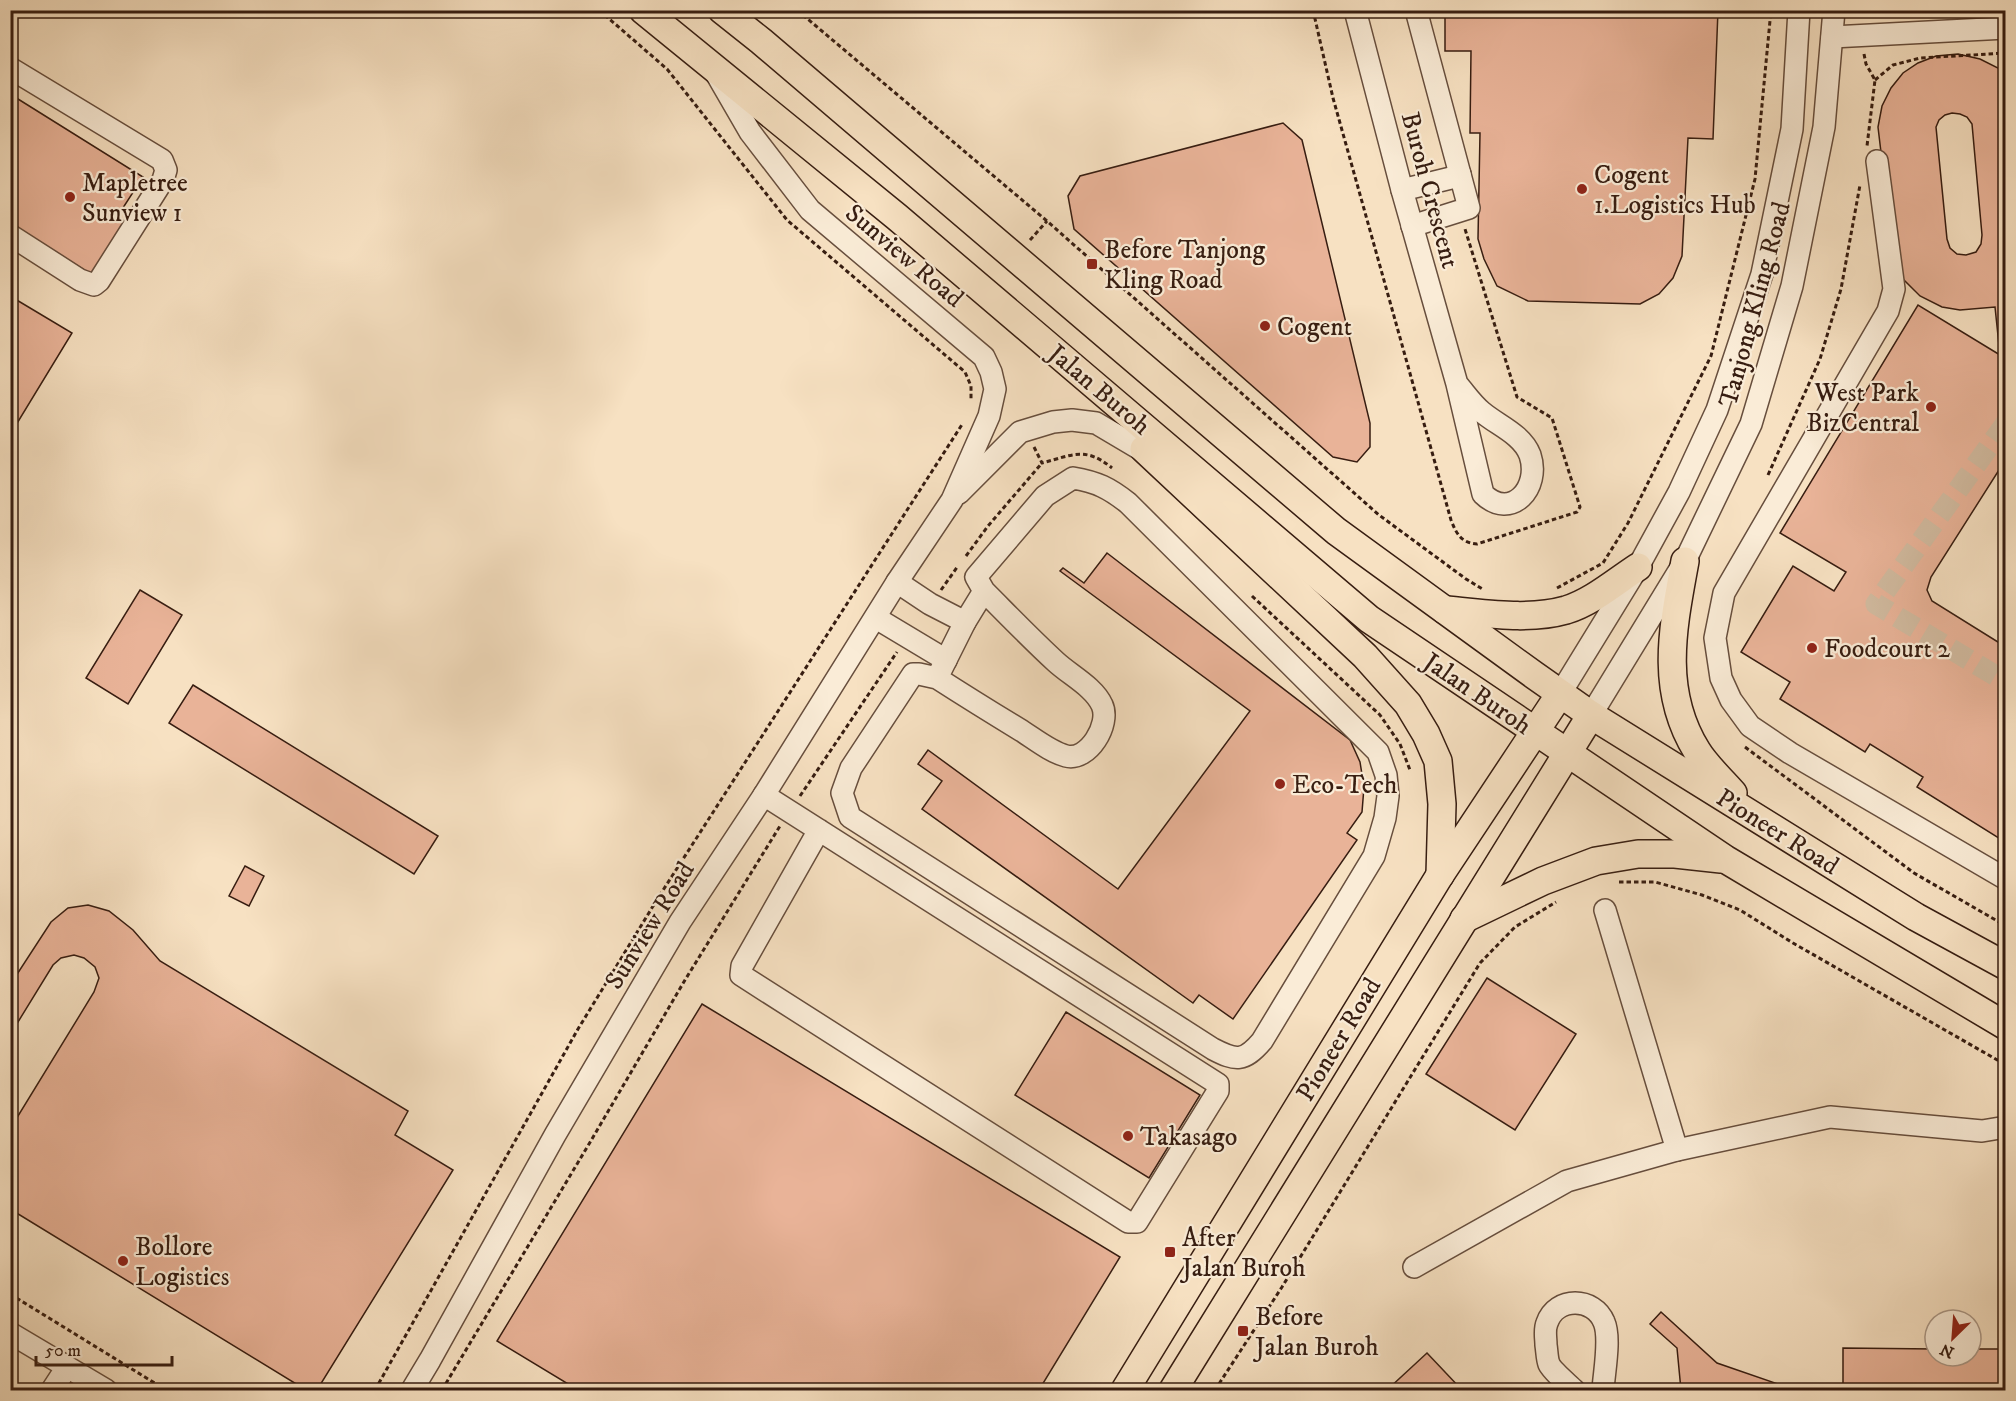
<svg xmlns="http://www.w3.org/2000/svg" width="2016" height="1401" viewBox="0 0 2016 1401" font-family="'IM FELL DW Pica',serif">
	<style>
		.building { fill: #e9b398; stroke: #371d11; stroke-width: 1.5; fill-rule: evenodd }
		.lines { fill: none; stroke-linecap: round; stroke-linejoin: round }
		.minor-tunnel { stroke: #d1ba9f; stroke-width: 21; stroke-dasharray: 21 10; stroke-linecap: butt }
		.minor-casing { stroke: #674e3d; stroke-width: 24 }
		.major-casing { stroke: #371d11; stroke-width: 30 }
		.path { stroke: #371d11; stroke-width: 3; stroke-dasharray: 4.5 3; stroke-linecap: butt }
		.minor { stroke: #faecd7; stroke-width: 21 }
		.major { stroke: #f7e1c2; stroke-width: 27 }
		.poi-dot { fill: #8f2418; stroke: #faecd7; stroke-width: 2 }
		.labels { text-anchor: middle; stroke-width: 4.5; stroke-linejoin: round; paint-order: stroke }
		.poi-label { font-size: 26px; fill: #371d11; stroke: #faecd7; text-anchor: start }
		.street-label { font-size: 26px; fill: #371d11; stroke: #faecd7 }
	</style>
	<rect width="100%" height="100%" fill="#f7e1c2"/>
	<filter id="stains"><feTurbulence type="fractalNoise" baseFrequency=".00333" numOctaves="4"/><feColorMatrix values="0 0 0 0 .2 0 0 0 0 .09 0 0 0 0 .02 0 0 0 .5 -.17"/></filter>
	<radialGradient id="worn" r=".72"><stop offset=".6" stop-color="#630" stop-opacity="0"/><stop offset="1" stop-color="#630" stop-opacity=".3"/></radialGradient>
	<g class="building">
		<polygon points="1445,10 1718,10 1713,139 1688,138 1682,256 1673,278 1659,294 1640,304 1528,301 1497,286 1484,259 1478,239 1480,133 1470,133 1471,51 1445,51"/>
		<path d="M1958 54 1980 59 2000 69 2006 75V459L1931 577 1927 590 1932 601 2006 647 2005 842 1917 787 1923 777 1870 744 1865 752 1780 699 1790 682 1741 652 1793 566 1834 591 1846 572 1780 533 1918 305 2000 355 1995 307 1960 310 1942 307 1920 296 1904 280 1894 262 1878 127 1882 106 1891 88 1903 73 1918 63 1936 56ZM1952 113 1960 114 1967 117 1972 124 1982 235 1981 244 1976 252 1966 255 1957 254 1950 248 1947 239 1936 127 1939 120 1945 115Z"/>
		<polygon points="10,94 143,177 117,217 127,223 94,276 10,224"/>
		<polygon points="1283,123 1302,140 1370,423 1370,447 1357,462 1333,457 1074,229 1068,196 1080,176"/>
		<polygon points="10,296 72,333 16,425 10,422"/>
		<polygon points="1107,553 1350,740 1360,762 1364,787 1362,812 1347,833 1357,840 1233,1019 1199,995 1193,1003 922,809 942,781 918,764 928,750 1118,889 1250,711 1060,571 1063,568 1084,583"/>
		<polygon points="140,590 182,615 128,704 86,678"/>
		<polygon points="193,685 438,836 414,874 169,723"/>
		<polygon points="245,866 264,876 249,906 229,896"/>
		<polygon points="88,905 109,911 133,930 160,961 408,1111 395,1135 453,1170 317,1390 306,1390 10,1209 10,1129 94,992 99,978 95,967 84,958 74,955 61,958 53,965 10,1035 10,985 51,922 68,908"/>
		<polygon points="1487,978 1576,1034 1515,1130 1426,1074"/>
		<polygon points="702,1004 1120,1257 1039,1390 578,1390 497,1341"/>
		<polygon points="1066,1012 1200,1095 1149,1178 1015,1095"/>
		<polygon points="1661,1312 1717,1363 1795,1390 1681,1390 1677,1348 1650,1324"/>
		<polygon points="1843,1348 1935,1349 1935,1356 1971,1356 1971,1349 2006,1349 2006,1390 1843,1390"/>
		<polygon points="1427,1353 1462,1390 1387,1390"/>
	</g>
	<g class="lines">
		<polyline class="minor-tunnel" points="2006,423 1876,604 2006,682"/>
		<g class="minor-casing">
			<g id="minor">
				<path d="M1355 10 1402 190 1457 384 1483 494C1511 521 1541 488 1530 455 1522 434 1497 425 1482 412 1472 404 1465 393 1457 384"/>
				<polyline points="1832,37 2006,28"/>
				<polyline points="10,68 162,160 166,170 163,180 99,281 94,285 80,280 10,235"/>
				<polyline points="1877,161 1894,289 1888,311 1724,593 1715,638 1721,678 1731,700 1750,726 1790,753 2006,879"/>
				<polyline points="1402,190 1451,178 1460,174"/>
				<polyline points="1412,226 1469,208 1416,10"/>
				<polyline points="959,493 1020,432 1053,422 1072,420 1096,423 1150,455"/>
				<polyline points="897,582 930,604 965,622"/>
				<polyline points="876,618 946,660"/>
				<path d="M937 678C965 696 994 714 1022 731 1036 740 1051 752 1066 756 1088 762 1111 724 1102 705 1094 687 1070 675 1056 662 1031 639 1008 615 984 591L976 577 1045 496 1073 478C1097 482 1109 488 1128 503L1378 752 1386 775 1388 796 1385 818 1374 856 1262 1041C1244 1062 1236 1061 1213 1049L850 817 842 793 851 768 913 674H919L937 678 965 622 984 591"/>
				<polyline points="1560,694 1638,567 1679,492 1717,410 1762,274 1792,129 1799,10"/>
				<polyline points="1591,715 1685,561 1751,424 1792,286 1824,127 1834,10"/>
				<polyline points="764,795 1218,1084 1218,1091 1137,1222 1128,1222 741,975 742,966 819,830"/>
				<polyline points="1605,910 1677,1150"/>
				<polyline points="1414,1267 1567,1181 1677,1150 1830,1117 1982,1131 2006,1127"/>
				<polyline points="10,1333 106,1390"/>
				<polyline points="52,1390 67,1367"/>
				<polyline points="412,1390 430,1360 555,1135 680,922 764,795 897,582 952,500 989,416 995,389 991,372 984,357 810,210 750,132 717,75"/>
				<path d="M1574 1390C1568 1384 1552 1371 1549 1364 1547 1359 1547 1351 1546 1345 1546 1338 1544 1330 1547 1323 1556 1296 1594 1297 1604 1322 1611 1338 1604 1372 1603 1390"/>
			</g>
		</g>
		<g class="major-casing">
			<g id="major">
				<polyline points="643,10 897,217 1369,619 1725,859 2006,1026"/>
				<polyline points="722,10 761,41 1336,531 1534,675 1591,715 1916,917 2006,966"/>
				<polyline points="1144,449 1365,656 1408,704 1426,734 1438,761 1442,804 1440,875"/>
				<path d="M1685 561C1673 627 1659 690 1697 751 1706 766 1721 779 1733 793"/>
				<path d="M1445 610C1484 613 1527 621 1566 610 1592 602 1615 582 1638 567"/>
				<polyline points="1464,919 1543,881 1596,861 1638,854 1675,854 1721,859"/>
				<polyline points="1125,1390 1440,875 1560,694"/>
				<polyline points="1173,1390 1591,715"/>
			</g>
		</g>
		<g class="path">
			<polyline points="599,10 667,69 787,220 965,372 971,386 971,399"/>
			<polyline points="797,10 1047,221 1379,515 1466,579 1484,590"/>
			<path d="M1313 10 1333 98 1451 520C1456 533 1461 543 1477 544L1577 512 1580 507 1552 418 1517 397 1465 229"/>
			<polyline points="1864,54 1866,64 1875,80 1867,146"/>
			<polyline points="1875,80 1893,65 1920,58 2006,53"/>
			<polyline points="1030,240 1047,221"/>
			<path d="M1034 447 1042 463C1073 455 1085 446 1112 468"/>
			<polyline points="1768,475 1820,359 1841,289 1860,185"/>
			<polyline points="966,556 988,526 1042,463"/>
			<polyline points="1557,588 1603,563 1628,523 1711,356 1755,179 1771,10"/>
			<polyline points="941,590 958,566"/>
			<polyline points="1252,596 1380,715 1400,744 1410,770"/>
			<polyline points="1745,747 1914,873 2006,926"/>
			<polyline points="800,796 897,652"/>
			<polyline points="1619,882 1655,882 1702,895 1740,910 1793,943 2006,1065"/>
			<polyline points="10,1294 166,1390"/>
			<polyline points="375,1390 578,1029 658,898 963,423"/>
			<polyline points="442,1390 589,1144 685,980 780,826"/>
			<polyline points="1215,1390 1282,1287 1480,963 1515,927 1556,902"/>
		</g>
		<use href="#minor" class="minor"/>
		<use href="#major" class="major"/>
	</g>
	<g class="poi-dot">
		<circle cx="1582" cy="189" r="6"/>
		<circle cx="70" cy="197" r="6"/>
		<rect x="1086" y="258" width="12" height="12" rx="3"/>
		<circle cx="1265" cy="326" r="6"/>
		<circle cx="1931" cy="407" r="6"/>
		<circle cx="1812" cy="648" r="6"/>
		<circle cx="1280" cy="784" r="6"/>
		<circle cx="1128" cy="1136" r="6"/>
		<rect x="1164" y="1246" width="12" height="12" rx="3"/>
		<circle cx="123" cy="1261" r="6"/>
		<rect x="1237" y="1325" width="12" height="12" rx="3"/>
	</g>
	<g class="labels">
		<g class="poi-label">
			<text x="1594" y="183">Cogent<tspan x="1594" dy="30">1.Logistics Hub</tspan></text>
			<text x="82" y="191">Mapletree<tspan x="82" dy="30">Sunview 1</tspan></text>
			<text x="1104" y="258">Before Tanjong<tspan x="1104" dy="30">Kling Road</tspan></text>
			<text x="1277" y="335">Cogent</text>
			<text x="1919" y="401" text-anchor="end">West Park<tspan x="1919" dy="30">BizCentral</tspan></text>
			<text x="1824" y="657">Foodcourt 2</text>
			<text x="1292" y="793">Eco-Tech</text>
			<text x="1140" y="1145">Takasago</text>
			<text x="1182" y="1246">After<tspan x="1182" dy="30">Jalan Buroh</tspan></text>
			<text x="135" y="1255">Bollore<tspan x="135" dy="30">Logistics</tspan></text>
			<text x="1255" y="1325">Before<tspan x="1255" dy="30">Jalan Buroh</tspan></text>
		</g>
		<g class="street-label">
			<text transform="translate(1431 190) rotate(75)" y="9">Buroh Crescent</text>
			<text transform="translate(905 255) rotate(40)" y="9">Sunview Road</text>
			<text transform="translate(1754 304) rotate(-75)" y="9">Tanjong Kling Road</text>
			<text transform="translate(1100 389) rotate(40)" y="9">Jalan Buroh</text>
			<text transform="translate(1478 693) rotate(34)" y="9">Jalan Buroh</text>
			<text transform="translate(1778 831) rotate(32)" y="9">Pioneer Road</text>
			<text transform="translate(649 925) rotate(-58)" y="9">Sunview Road</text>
			<text transform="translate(1338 1039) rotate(-59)" y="9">Pioneer Road</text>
		</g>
	</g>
	<rect width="2016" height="1401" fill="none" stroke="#f7e1c2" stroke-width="36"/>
	<rect x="12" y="12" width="1992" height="1377" fill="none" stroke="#371d11" stroke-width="3"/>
	<rect x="18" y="18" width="1980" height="1365" fill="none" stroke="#371d11" stroke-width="1.5"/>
	<g transform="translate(1953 1338) rotate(205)"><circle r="28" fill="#faecd7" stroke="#ac9988" stroke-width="1.5"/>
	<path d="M0-4.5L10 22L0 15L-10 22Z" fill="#8f2418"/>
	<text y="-9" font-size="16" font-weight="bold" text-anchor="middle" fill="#371d11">N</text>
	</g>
	<path d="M36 1356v9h136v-9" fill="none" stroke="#371d11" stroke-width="3"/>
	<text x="45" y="1356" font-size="18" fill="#371d11" stroke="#faecd7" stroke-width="4.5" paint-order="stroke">50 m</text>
	<rect width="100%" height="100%" filter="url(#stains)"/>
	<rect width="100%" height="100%" fill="url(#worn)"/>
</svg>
